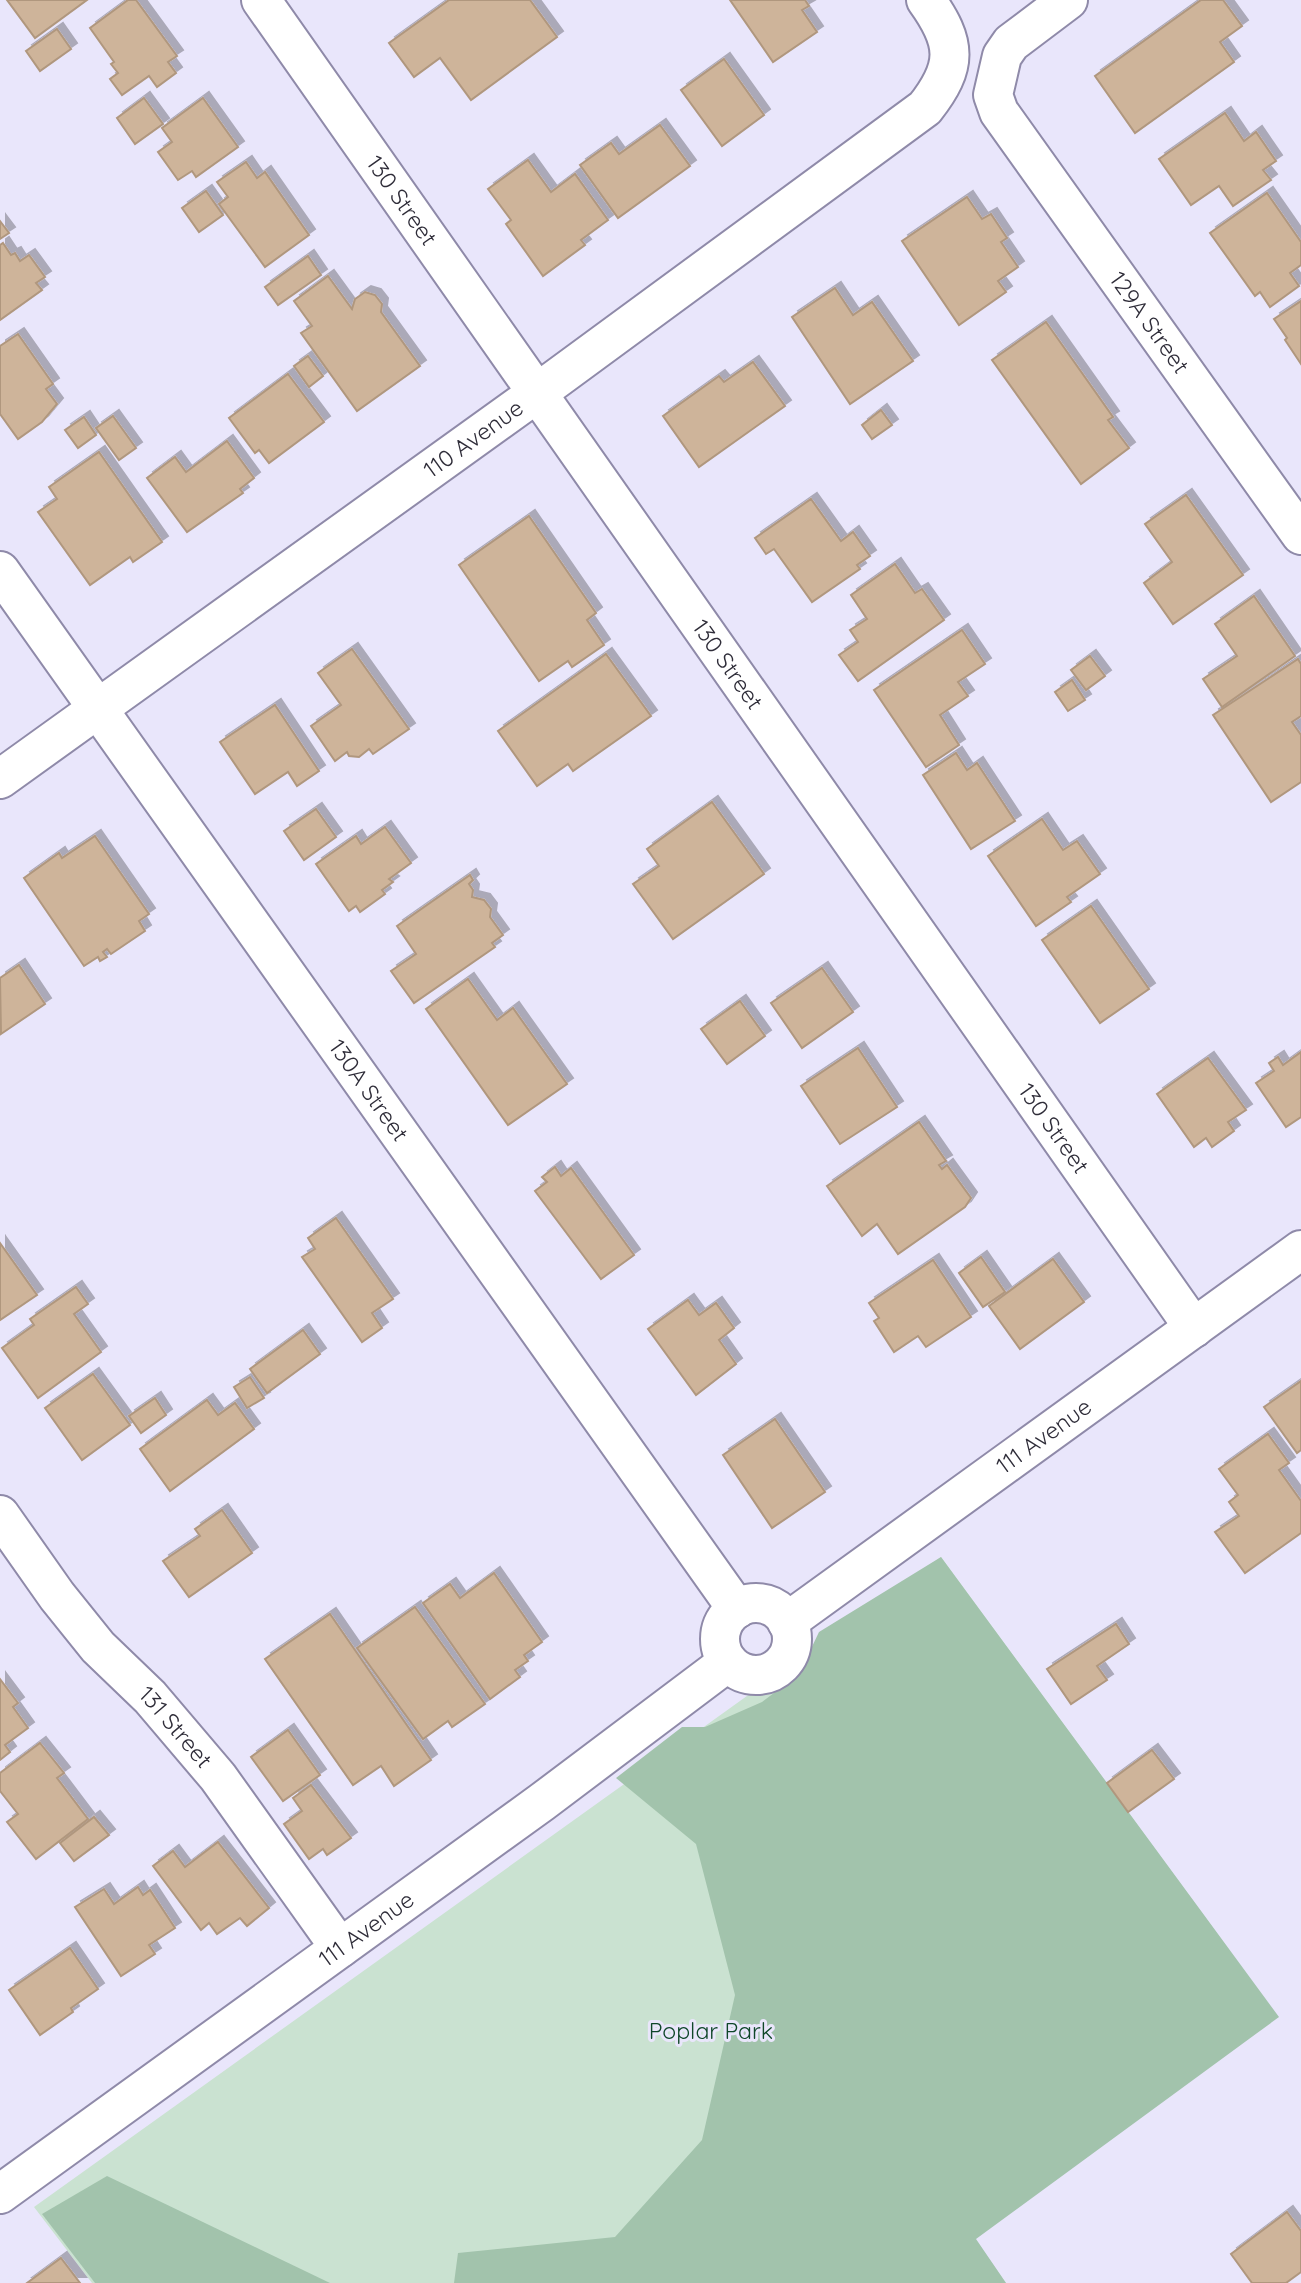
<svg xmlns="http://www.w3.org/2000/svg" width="1301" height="2283" viewBox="0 0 1301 2283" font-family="Quicksand,sans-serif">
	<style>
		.green { fill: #cae2d1 }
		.forest { fill: #a2c3ac }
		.building { fill: #ceb49a; stroke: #b0977e; stroke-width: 2; filter: url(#shadow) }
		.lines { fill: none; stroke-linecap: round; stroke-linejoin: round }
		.minor-casing { stroke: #8f8aa9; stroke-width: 42 }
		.minor { stroke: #fff; stroke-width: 38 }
		.labels { text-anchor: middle; stroke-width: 6; stroke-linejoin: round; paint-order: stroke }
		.street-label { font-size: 23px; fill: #2f2d39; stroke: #e9e6fb }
		.park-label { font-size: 23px; fill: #0f4729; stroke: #e9e6fb }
	</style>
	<defs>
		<filter id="shadow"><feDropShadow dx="6" dy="-6" stdDeviation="0" flood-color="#0004"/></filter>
	</defs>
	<rect width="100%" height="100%" fill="#e9e6fb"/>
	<polygon class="green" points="941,1557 1227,1947 924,2166 1006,2283 92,2283 34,2207"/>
	<g class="forest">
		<polygon points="941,1557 1279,2017 976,2239 1006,2283 454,2283 458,2253 615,2237 702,2140 735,1995 696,1844 616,1778 682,1727 705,1727 762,1702 799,1674 819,1632"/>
		<polygon points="107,2176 330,2283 95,2283 42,2214"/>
	</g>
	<g class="building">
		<polygon points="7,0 87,0 35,38"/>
		<polygon points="128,0 136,0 177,56 168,62 176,73 157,87 149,76 122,95 110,79 118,73 111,64 114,62 90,28"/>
		<polygon points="449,0 530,0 557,37 471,100 440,58 414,77 389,43"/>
		<polygon points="730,0 805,0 809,6 802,10 817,32 773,62"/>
		<polygon points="1201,0 1223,0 1242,26 1220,42 1234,62 1135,133 1095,76"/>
		<polygon points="57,29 71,49 40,71 26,51"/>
		<polygon points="724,59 764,115 722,146 681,90"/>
		<polygon points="144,98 163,124 135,144 117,118"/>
		<polygon points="203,98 238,147 196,177 192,171 178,180 158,152 172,142 162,128"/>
		<polygon points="1225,113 1244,141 1256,132 1276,161 1263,170 1271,180 1233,206 1219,186 1191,205 1159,159"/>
		<polygon points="660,125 690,166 618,218 580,165 611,143 619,154"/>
		<polygon points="528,160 551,192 575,174 608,220 581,240 585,245 543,276 506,224 511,220 488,189"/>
		<polygon points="246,162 257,178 265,172 309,235 265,267 219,204 228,197 217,182"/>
		<polygon points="206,191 223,215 199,232 182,208"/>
		<polygon points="1267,193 1301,242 1301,265 1290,273 1299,286 1270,307 1260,292 1255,296 1210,233"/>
		<polygon points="967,197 982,219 991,214 1007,238 1001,242 1018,267 998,281 1006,292 959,325 902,241"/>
		<polygon points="0,221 9,233 0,239"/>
		<polygon points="3,243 11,255 15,253 20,261 29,255 45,277 36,283 42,290 0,320 0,245"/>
		<polygon points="308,256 321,275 278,305 265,287"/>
		<polygon points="328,276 352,309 355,299 365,292 375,295 382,304 381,312 420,366 357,411 301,333 312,326 294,301"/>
		<polygon points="835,288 853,315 872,302 913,361 850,404 792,317"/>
		<polygon points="1301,301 1301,364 1285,340 1287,338 1274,319"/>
		<polygon points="1046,322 1113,417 1108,420 1129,448 1081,484 992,360"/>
		<polygon points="18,334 53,384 46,389 57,404 42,422 18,439 0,414 0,346"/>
		<polygon points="308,356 323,376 309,387 294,366"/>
		<polygon points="753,362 785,406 699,467 663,416 719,376 724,382"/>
		<polygon points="288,374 324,422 269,463 259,450 255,453 229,418"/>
		<polygon points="881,410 892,425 872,439 862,425"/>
		<polygon points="113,416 136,448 119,460 96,428"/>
		<polygon points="84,417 96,435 78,448 65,430"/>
		<polygon points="227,441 254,478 240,489 243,493 187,532 147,478 175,457 186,472"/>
		<polygon points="99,452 162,542 133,562 130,557 90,585 38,512 57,499 49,487"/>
		<polygon points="1186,495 1243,575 1173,624 1144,583 1172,562 1145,524"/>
		<polygon points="811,499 841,541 853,532 870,556 857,565 860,569 812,602 774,549 766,554 755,538"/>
		<polygon points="529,516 596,613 587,620 604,645 572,667 568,661 539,681 459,565"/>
		<polygon points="895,564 915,593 922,589 944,620 858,681 839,655 858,642 850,630 867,619 851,595"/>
		<polygon points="1254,596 1295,656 1222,707 1203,679 1237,656 1215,624"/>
		<polygon points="962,630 985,664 958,682 968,696 940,715 959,745 926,767 874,690"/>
		<polygon points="352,649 409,729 373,754 369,749 359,757 349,756 347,752 335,761 311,726 341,705 318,673"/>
		<polygon points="606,654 651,716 573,771 568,764 537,786 498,731"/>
		<polygon points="1090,656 1105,676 1086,690 1071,670"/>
		<polygon points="1298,659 1301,664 1301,716 1292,722 1301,735 1301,782 1271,802 1213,715"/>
		<polygon points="1072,680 1085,700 1068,711 1055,692"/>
		<polygon points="275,705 319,771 297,786 288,772 255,794 220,742"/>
		<polygon points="956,753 967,770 977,763 1015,821 971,849 923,775"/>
		<polygon points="712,802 764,874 673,939 633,884 659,866 647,849"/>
		<polygon points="316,809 336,837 304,860 284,831"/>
		<polygon points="1042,819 1063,850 1077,841 1100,874 1067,897 1071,902 1036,926 988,856"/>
		<polygon points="385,827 411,863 389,879 393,882 382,890 385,894 360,912 356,906 349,911 316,864 356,836 361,844"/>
		<polygon points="95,836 149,914 139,921 145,931 111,954 107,949 103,952 107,957 100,961 98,957 84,966 24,878 59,853 62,858"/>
		<polygon points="470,875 473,880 469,884 473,890 472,897 484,900 491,909 490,917 503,935 492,943 495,947 414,1003 391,971 416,954 397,926"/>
		<polygon points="1091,906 1149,989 1100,1023 1042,940"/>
		<polygon points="19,965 45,1004 1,1034 0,978"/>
		<polygon points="822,968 853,1012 802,1048 771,1003"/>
		<polygon points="468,979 497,1020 513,1008 567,1084 508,1125 426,1009"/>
		<polygon points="740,1001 765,1036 727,1064 701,1029"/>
		<polygon points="858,1048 897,1107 840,1144 801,1086"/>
		<polygon points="1301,1052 1301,1117 1286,1127 1256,1083 1274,1071 1269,1063 1278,1057 1283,1065"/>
		<polygon points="1208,1058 1246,1110 1228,1122 1234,1131 1212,1147 1206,1138 1194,1147 1157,1094"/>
		<polygon points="919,1122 946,1161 939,1165 942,1169 947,1165 971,1198 965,1207 898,1254 877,1224 862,1236 827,1186"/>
		<polygon points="555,1167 561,1176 571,1168 634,1255 601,1279 535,1191 547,1182 542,1177"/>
		<polygon points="336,1218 393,1299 372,1313 382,1328 362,1342 302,1257 315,1249 308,1238"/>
		<polygon points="0,1243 37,1295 0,1320"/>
		<polygon points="981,1257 1005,1292 983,1307 959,1273"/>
		<polygon points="1053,1259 1084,1302 1020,1349 989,1306"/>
		<polygon points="933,1260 971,1317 926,1347 918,1336 894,1352 874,1321 879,1318 869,1303"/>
		<polygon points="76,1287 88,1304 74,1314 101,1352 38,1398 2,1348 34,1325 30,1319"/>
		<polygon points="688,1300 699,1315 716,1303 734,1328 719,1340 736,1364 696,1395 648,1329"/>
		<polygon points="303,1330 320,1354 267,1393 250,1369"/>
		<polygon points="93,1374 130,1425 82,1460 45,1408"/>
		<polygon points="250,1377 264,1398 247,1408 234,1387"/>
		<polygon points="1301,1381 1301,1450 1297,1453 1264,1407"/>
		<polygon points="155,1398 166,1415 141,1433 129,1416"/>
		<polygon points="207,1400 218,1415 235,1403 254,1429 170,1491 140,1449"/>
		<polygon points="775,1419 825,1492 772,1528 723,1455"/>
		<polygon points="1268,1434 1289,1463 1279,1470 1301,1501 1301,1533 1245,1573 1215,1532 1239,1516 1229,1502 1238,1495 1219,1469"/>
		<polygon points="222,1510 252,1553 189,1597 163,1561 200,1536 195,1529"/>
		<polygon points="494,1573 542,1642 524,1655 528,1661 515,1670 520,1677 490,1699 423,1603 450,1584 460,1598"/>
		<polygon points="415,1607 485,1704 452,1727 448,1721 423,1739 357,1648"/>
		<polygon points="330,1614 431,1760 394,1786 381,1766 353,1785 265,1659"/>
		<polygon points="1116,1624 1129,1644 1097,1666 1107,1680 1071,1704 1047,1669"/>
		<polygon points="0,1679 18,1703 13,1707 28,1728 5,1745 10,1752 0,1760"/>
		<polygon points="288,1730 320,1775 283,1801 251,1757"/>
		<polygon points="40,1743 64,1773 57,1778 88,1819 36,1859 7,1822 18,1814 0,1791 0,1773"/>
		<polygon points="1152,1750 1174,1779 1128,1812 1107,1783"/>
		<polygon points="311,1785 351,1838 327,1855 323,1849 309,1859 284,1824 302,1811 293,1798"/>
		<polygon points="94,1817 109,1835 74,1861 60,1843"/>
		<polygon points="218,1842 269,1908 247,1926 240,1918 217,1934 209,1923 201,1930 153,1866 173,1851 185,1867"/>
		<polygon points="138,1887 143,1895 150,1890 175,1928 149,1945 155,1954 121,1976 75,1907 104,1889 114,1904"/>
		<polygon points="70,1948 98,1989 71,2008 73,2012 40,2035 9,1990"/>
		<polygon points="1287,2212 1301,2231 1301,2272 1286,2283 1252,2283 1231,2254"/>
		<polygon points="61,2258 80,2283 27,2283"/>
	</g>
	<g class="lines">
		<g class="minor-casing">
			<g id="minor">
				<path id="s1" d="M261 0 1194 1328"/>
				<path id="s2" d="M1068 0 1011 43 1002 56 993 95 999 112 1301 535"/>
				<path id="s3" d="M0 571 737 1609"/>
				<path id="s4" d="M0 779 537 393 925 108C958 66 957 43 926 0"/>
				<path id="s5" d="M0 1515 57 1596 98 1647 150 1697 218 1777 340 1948"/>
				<circle cx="756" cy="1639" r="36"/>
				<path id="s6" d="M787 1622 1301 1250"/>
				<path id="s7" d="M0 2194 542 1802 728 1662"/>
			</g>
		</g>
		<use href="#minor" class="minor"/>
	</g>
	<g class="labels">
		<g class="street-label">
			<text dy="8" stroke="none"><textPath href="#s1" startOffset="245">130 Street</textPath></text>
			<text dy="8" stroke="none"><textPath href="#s2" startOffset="404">129A Street</textPath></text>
			<text dy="8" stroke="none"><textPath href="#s4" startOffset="583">110 Avenue</textPath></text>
			<text dy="8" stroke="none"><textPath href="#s1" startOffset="812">130 Street</textPath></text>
			<text dy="8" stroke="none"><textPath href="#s3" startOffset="637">130A Street</textPath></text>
			<text dy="8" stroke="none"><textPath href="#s1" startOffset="1379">130 Street</textPath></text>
			<text dy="8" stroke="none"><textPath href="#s6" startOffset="317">111 Avenue</textPath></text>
			<text dy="8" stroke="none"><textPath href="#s5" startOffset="276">131 Street</textPath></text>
			<text dy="8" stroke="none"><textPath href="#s7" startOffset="452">111 Avenue</textPath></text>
		</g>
		<g class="park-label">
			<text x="711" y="2039">Poplar Park</text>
		</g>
	</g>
</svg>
